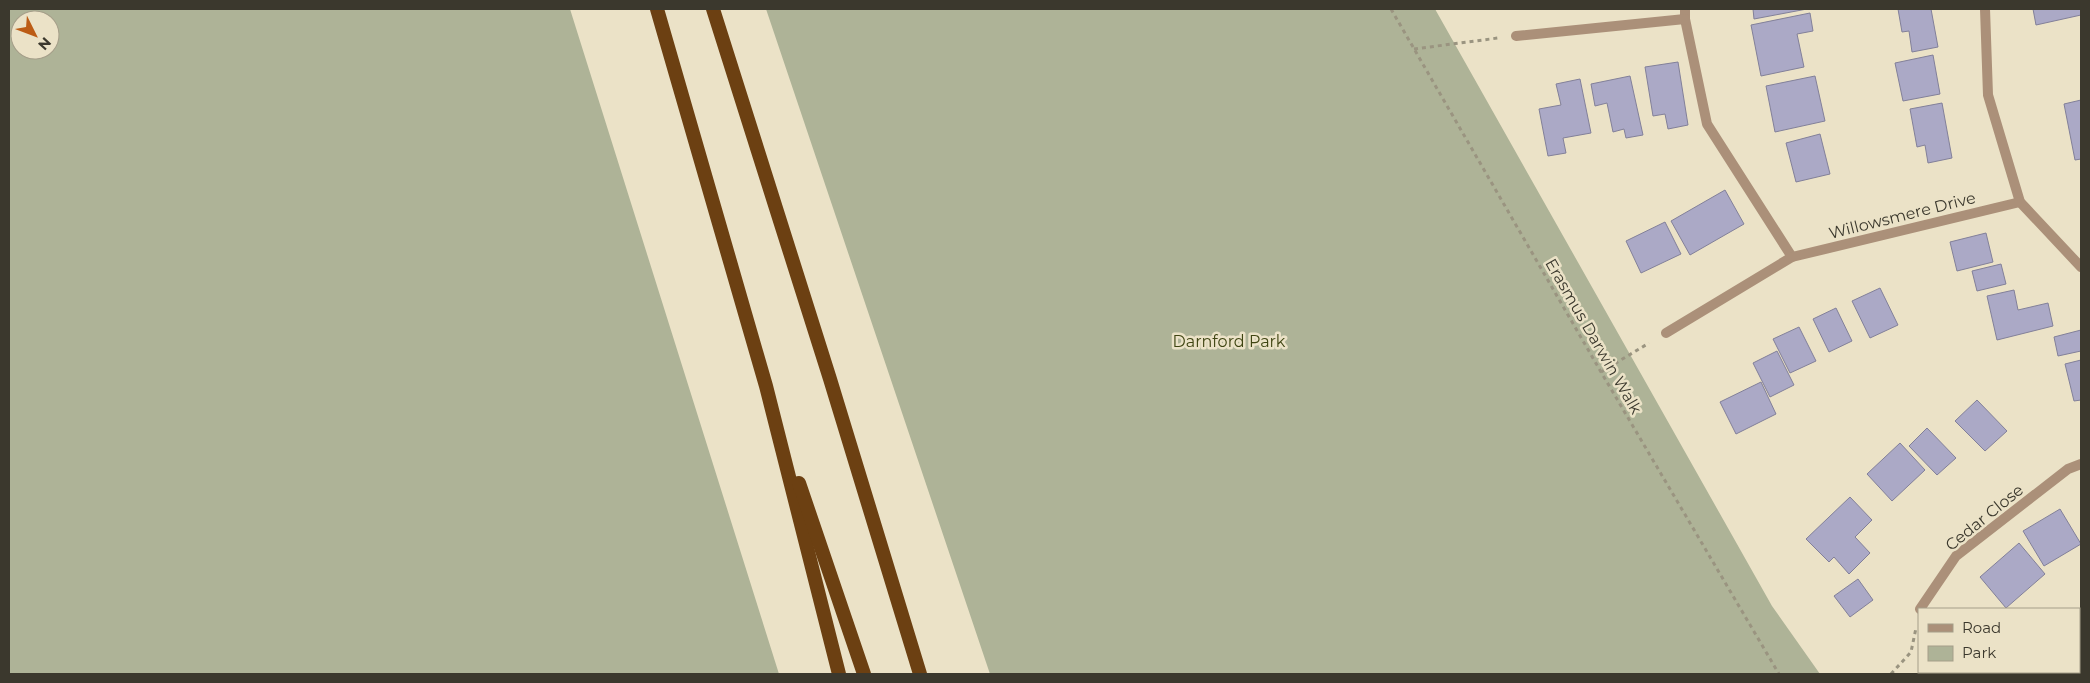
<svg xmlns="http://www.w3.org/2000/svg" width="2090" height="683" viewBox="0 0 2090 683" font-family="Montserrat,sans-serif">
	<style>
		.green { fill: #aeb397; fill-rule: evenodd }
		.building { fill: #aba9c6; stroke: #828099 }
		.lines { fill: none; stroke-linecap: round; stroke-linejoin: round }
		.path { stroke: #9a9480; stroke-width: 3; stroke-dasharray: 4 4; stroke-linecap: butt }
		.minor { stroke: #ab9079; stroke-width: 10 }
		.trunk { stroke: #6c4012; stroke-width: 14 }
		.labels { text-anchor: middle; stroke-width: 5; stroke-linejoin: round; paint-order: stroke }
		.street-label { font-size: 16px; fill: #3b382d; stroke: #ebe2c7 }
		.park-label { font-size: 16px; fill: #3f4512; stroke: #ebe2c7 }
	</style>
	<rect width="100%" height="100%" fill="#ebe2c7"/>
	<g class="green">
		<path d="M9 9H570L779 674H9ZM20 20H50V50H20Z"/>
		<polygon points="766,9 1435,9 1772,606 1820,674 990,674"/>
	</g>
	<g class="building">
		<polygon points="1753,9 1807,9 1754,19"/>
		<polygon points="1898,9 1931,9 1938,47 1912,52 1909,31 1902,32"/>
		<polygon points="2033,9 2081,9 2081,15 2036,25"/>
		<polygon points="1810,13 1813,31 1797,34 1804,67 1761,76 1751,25"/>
		<polygon points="1933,55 1940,94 1903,101 1895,63"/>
		<polygon points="1678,62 1688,125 1668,129 1665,114 1653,116 1645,67"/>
		<polygon points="1630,76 1643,135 1626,138 1624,129 1613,132 1607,103 1595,106 1591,84"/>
		<polygon points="1815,76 1825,121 1775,132 1766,86"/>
		<polygon points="1580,79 1591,133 1563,138 1566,153 1548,156 1539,109 1561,105 1556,84"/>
		<polygon points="2081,100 2081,159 2075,160 2064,104"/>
		<polygon points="1942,103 1952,158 1928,163 1925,145 1917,147 1910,109"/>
		<polygon points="1820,134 1830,174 1796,182 1786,143"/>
		<polygon points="1725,190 1744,224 1690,255 1671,221"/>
		<polygon points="1665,222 1681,254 1641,273 1626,241"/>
		<polygon points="1986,233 1993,262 1957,271 1950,242"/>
		<polygon points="2001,264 2006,284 1977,291 1972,271"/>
		<polygon points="1880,288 1898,325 1870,338 1852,301"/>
		<polygon points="2014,290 2018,310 2048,303 2053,326 1997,340 1987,296"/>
		<polygon points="1836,308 1852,341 1829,352 1813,319"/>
		<polygon points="1799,327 1816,361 1790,373 1773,339"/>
		<polygon points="2081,330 2081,351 2058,356 2054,337"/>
		<polygon points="1777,351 1794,385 1770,397 1753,363"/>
		<polygon points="2081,360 2081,400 2074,401 2065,364"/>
		<polygon points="1761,382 1776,414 1736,434 1720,402"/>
		<polygon points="1977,400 2007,431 1985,451 1955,421"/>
		<polygon points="1927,428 1956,458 1937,475 1909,446"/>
		<polygon points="1900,443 1925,470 1892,501 1867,474"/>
		<polygon points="1850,497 1872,520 1855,537 1870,553 1849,574 1834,557 1829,562 1806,539"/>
		<polygon points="2060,509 2081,544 2044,566 2023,531"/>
		<polygon points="2019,543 2045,574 2006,608 1980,577"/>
		<polygon points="1858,579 1873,600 1850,617 1834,596"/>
	</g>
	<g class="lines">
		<g class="path">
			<polyline points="1391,9 1601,372 1779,674"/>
			<polyline points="1414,49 1498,38"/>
			<polyline points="1601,372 1649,343"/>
			<polyline points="1891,674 1911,652 1916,628"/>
		</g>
		<g class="minor">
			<polyline points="1685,9 1685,19 1707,124 1792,257"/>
			<polyline points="1985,9 1988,95 2020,202 2081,267"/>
			<polyline points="1516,36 1685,19"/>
			<polyline points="1666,333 1792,257 2020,202"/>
			<polyline points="1920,609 1956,556 2068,469 2081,464"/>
		</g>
		<g class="trunk">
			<polyline points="657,9 766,386 839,674"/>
			<polyline points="713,9 830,379 920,674"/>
			<polyline points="799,483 864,674"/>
		</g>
	</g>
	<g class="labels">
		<g class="street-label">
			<text transform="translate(1902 215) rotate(-14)" y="6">Willowsmere Drive</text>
			<text transform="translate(1594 336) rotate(60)" y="6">Erasmus Darwin Walk</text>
			<text transform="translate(1984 517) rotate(-39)" y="6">Cedar Close</text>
		</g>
		<g class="park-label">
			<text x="1229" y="347">Darnford Park</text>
		</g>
	</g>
	<rect width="2090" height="683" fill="none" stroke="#3b382d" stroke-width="20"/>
	<rect x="1918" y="608" width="162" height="65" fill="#ebe2c7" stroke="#a59e89"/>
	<rect x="1928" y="624" width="25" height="8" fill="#ab9079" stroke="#a59e89"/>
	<text x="1962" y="633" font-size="15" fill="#3b382d">Road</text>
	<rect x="1928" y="646" width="25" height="15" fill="#aeb397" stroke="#a59e89"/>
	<text x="1962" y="658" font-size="15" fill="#3b382d">Park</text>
	<g transform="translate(35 35) rotate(132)"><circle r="24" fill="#ebe2c7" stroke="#a59e89"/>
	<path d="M0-4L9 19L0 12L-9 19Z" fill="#bc5c15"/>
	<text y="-8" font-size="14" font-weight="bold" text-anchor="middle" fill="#3b382d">N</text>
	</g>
</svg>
